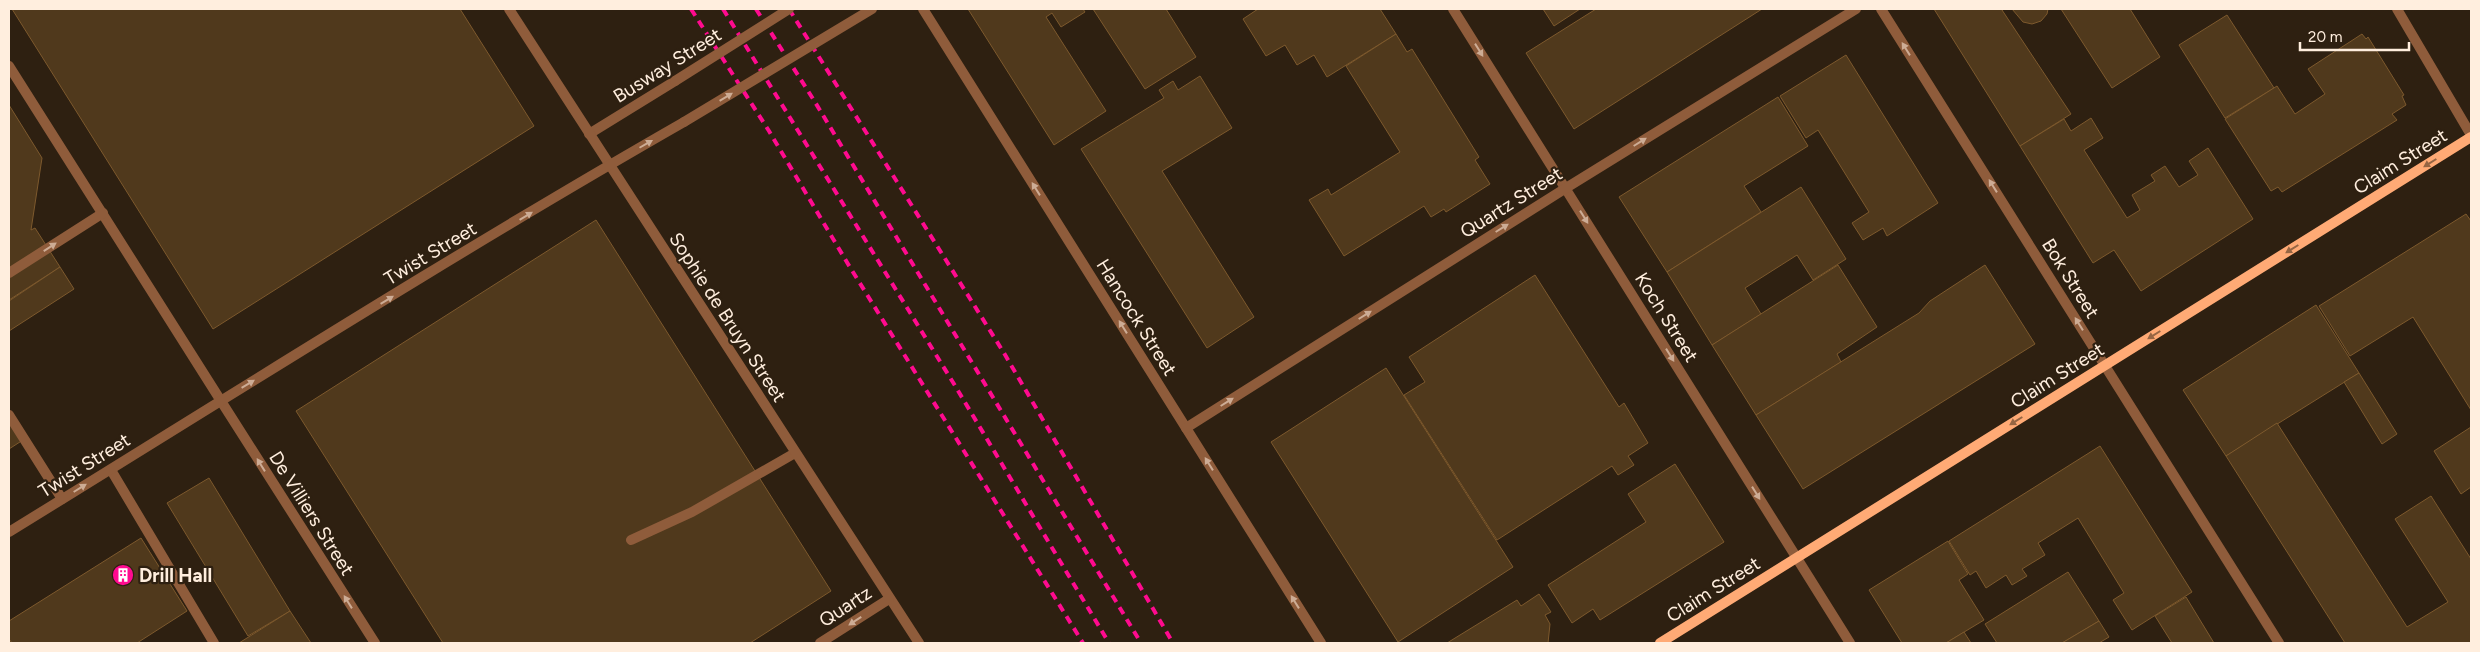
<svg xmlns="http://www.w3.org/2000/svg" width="2480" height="652" viewBox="0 0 2480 652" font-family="Figtree,sans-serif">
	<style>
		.building { fill: #50391c; stroke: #7d592d }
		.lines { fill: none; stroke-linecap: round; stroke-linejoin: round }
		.lane { stroke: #8f5c3b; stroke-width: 10 }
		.street { stroke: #8f5c3b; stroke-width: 10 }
		.secondary { stroke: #ffaa75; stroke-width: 10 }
		.rail { stroke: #ff0a8f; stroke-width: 4; stroke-dasharray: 8 6; stroke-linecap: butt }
		.lane-bridge { stroke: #8f5c3b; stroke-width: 10 }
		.street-bridge { stroke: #8f5c3b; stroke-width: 10 }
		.oneway { fill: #cdac95 }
		.oneway2 { fill: #966543 }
		.labels { text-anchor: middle; stroke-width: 4.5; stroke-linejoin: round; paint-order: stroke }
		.street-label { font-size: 19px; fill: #ffeede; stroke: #2e2011 }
		.poi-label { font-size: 19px; font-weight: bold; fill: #ffeede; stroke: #2e2011; text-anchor: start }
	</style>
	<rect width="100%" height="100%" fill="#2e2011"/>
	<g class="building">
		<polygon points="12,9 460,9 534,126 213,329"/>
		<polygon points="968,9 1083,9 1085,12 1061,27 1052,13 1046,17 1106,111 1054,145"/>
		<polygon points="1093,9 1166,9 1196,57 1145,89"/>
		<polygon points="1258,9 1380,9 1396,34 1327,77 1314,55 1297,65 1285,45 1266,56 1243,19"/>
		<polygon points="1543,9 1580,9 1554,26"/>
		<polygon points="1596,9 1762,9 1574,129 1526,53"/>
		<polygon points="1934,9 2005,9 2002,10 2071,114 2020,146"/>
		<polygon points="2012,9 2048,9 2047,14 2041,21 2032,24 2023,22"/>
		<polygon points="2061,9 2130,9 2160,57 2112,88"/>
		<polygon points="2227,15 2274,88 2225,118 2179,45"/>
		<polygon points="1396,34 1407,52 1412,49 1479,157 1475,160 1490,184 1446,212 1444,209 1431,217 1424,206 1344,256 1309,200 1328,189 1331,195 1400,152 1346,66"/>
		<polygon points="2362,34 2366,39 2368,37 2404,95 2402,96 2406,105 2392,114 2397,120 2282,192 2278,187 2271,191 2225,119 2277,86 2295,114 2325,94 2308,69"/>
		<polygon points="1846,55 1938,203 1887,236 1883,228 1863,240 1852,223 1869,212 1818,130 1806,138 1780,96"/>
		<polygon points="1200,76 1232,128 1162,171 1254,317 1207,348 1081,149 1164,98 1159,90 1173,81 1178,90"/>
		<polygon points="1778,97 1808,146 1744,186 1761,212 1667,272 1619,197"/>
		<polygon points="9,105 42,158 31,230 35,228 60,267 9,300"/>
		<polygon points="2091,118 2103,138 2084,150 2127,218 2140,210 2132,195 2155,181 2151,175 2165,166 2179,187 2198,175 2189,161 2208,148 2253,219 2141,291 2114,250 2093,263 2020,146 2064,119 2071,131"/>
		<polygon points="1801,187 1846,259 1813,280 1797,255 1745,288 1761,314 1712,345 1667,272"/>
		<polygon points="2466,214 2471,221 2471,410 2413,317 2350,356 2319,306"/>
		<polygon points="596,220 831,591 750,643 443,643 296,411"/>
		<polygon points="1838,265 1877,327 1837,354 1841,362 1756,415 1712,345"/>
		<polygon points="1985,265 2035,344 1803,489 1756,415 1919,313 1930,301"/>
		<polygon points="60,267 74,289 9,331 9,301"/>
		<polygon points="1535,275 1619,407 1624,403 1648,443 1628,456 1634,465 1618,475 1612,466 1497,540 1404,395 1425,382 1409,357"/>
		<polygon points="2316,305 2359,373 2226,456 2183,390"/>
		<polygon points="1386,368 1513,567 1398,642 1271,442"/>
		<polygon points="2359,373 2397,434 2382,444 2344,382"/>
		<polygon points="9,418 23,440 9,449"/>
		<polygon points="2277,423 2407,627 2448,602 2395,519 2431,496 2471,559 2471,643 2345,643 2226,456"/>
		<polygon points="2471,427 2471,487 2461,494 2434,451"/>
		<polygon points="2100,446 2192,592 2132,630 2113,600 2124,593 2078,518 2038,543 2045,555 2022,569 2027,576 2012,585 2006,575 1986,588 1976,571 1970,575 1949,541"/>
		<polygon points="1675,464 1724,542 1600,620 1593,609 1572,623 1548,585 1646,522 1628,494"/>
		<polygon points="209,478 290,611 248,636 167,503"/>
		<polygon points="141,538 187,611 137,643 12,643 9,639 9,621"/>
		<polygon points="1948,541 1968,574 1959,580 1984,620 1946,643 1902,643 1869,590"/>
		<polygon points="2068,572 2099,621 2062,643 1997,643 1985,624"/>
		<polygon points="1539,594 1551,612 1545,615 1550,624 1548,643 1447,643 1517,600 1521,606"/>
		<polygon points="2186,597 2214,643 2172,643 2155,616"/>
		<polygon points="290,611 311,643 239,643"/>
		<polygon points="2099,621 2109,637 2099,643 2062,643"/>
		<polygon points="1964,632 1971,643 1946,643"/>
	</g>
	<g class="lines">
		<g class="lane">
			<polyline points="9,66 221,401"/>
			<polyline points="589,134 675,81"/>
			<polyline points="9,273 103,213"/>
			<polyline points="9,415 62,499"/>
			<polyline points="111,470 214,643"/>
			<polyline points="631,540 692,512 795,453"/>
		</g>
		<g class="street">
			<polyline points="509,9 919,643"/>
			<polyline points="923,9 1321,643"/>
			<polyline points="1453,9 1850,643"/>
			<polyline points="1881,9 2279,643"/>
			<polyline points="2397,9 2471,135"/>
			<polyline points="221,401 375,643"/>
			<polyline points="1186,428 1566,188 1856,9"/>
			<path d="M9 532C233 394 455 253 684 122"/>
			<polyline points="820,643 889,599"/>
		</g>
		<polyline class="secondary" points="1660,643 2471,137"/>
		<g class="rail">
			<polyline points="691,9 769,131 848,264 1083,643"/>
			<polyline points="723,9 954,384 1109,643"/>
			<polyline points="756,9 815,102 1141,643"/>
			<polyline points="789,9 1004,353 1173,643"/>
		</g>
		<polyline class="lane-bridge" points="675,81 789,9"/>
		<polyline class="street-bridge" points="684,122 872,9"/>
	</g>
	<defs><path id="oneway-solid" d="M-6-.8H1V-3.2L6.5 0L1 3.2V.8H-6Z" transform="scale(1.25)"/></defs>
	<g class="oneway">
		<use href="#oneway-solid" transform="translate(1906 49) rotate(-122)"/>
		<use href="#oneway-solid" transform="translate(1479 50) rotate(58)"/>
		<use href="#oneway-solid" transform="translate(726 97) rotate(-31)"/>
		<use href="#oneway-solid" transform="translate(1640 142) rotate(-32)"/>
		<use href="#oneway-solid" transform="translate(646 144) rotate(-30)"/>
		<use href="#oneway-solid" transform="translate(1993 186) rotate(-122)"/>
		<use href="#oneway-solid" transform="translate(1036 189) rotate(-122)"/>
		<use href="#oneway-solid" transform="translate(526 216) rotate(-31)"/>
		<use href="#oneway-solid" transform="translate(1584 217) rotate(58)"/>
		<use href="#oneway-solid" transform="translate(1502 228) rotate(-32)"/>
		<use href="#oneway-solid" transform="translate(50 247) rotate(-33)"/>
		<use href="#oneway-solid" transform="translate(387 300) rotate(-31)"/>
		<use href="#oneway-solid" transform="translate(1365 315) rotate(-32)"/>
		<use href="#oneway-solid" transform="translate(2079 324) rotate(-122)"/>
		<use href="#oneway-solid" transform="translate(1123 327) rotate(-122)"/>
		<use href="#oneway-solid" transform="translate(1670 355) rotate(58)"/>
		<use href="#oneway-solid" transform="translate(248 384) rotate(-31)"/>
		<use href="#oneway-solid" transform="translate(1227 402) rotate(-32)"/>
		<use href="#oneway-solid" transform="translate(1209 464) rotate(-122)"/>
		<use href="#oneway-solid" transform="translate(261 465) rotate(-122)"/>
		<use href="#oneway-solid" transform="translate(80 488) rotate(-32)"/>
		<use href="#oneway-solid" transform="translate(1756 493) rotate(58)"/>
		<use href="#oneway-solid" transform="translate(348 602) rotate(-122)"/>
		<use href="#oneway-solid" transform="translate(1295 602) rotate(-122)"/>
		<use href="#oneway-solid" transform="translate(855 621) rotate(147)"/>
	</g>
	<g class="oneway2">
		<use href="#oneway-solid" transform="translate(2430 163) rotate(148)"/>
		<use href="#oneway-solid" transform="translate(2292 249) rotate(148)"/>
		<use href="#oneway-solid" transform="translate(2154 335) rotate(148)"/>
		<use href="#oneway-solid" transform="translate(2016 421) rotate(148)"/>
	</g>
	<defs>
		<g id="building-disc" transform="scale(1.125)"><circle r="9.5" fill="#ff0a8f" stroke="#2e2011"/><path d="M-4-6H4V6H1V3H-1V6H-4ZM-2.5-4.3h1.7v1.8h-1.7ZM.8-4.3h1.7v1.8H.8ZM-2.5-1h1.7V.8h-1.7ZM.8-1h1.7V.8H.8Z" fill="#fff"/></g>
	</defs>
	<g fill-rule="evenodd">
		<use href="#building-disc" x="123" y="575"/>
	</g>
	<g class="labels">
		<g class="street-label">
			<text transform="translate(667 65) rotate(-32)" y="7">Busway Street</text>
			<text transform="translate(2400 161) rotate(-32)" y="7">Claim Street</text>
			<text transform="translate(1511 202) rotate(-32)" y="7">Quartz Street</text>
			<text transform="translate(430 253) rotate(-31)" y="7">Twist Street</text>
			<text transform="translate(2071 278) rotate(58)" y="7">Bok Street</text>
			<text transform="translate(728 317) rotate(57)" y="7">Sophie de Bruyn Street</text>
			<text transform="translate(1137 317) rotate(58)" y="7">Hancock Street</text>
			<text transform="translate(1667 317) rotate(58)" y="7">Koch Street</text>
			<text transform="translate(2057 375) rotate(-32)" y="7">Claim Street</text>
			<text transform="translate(84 465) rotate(-32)" y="7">Twist Street</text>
			<text transform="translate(312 513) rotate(58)" y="7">De Villiers Street</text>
			<text transform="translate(1713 589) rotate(-32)" y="7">Claim Street</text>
			<text transform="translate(845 606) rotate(-33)" y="7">Quartz</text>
		</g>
		<g class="poi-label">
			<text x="139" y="582">Drill Hall</text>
		</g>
	</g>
	<rect width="2480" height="652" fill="none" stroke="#ffeede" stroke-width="20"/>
	<path d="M2300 42v8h109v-8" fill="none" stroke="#ffeede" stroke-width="2.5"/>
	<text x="2308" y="42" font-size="15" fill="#ffeede" stroke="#2e2011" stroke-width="4" paint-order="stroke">20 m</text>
</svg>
